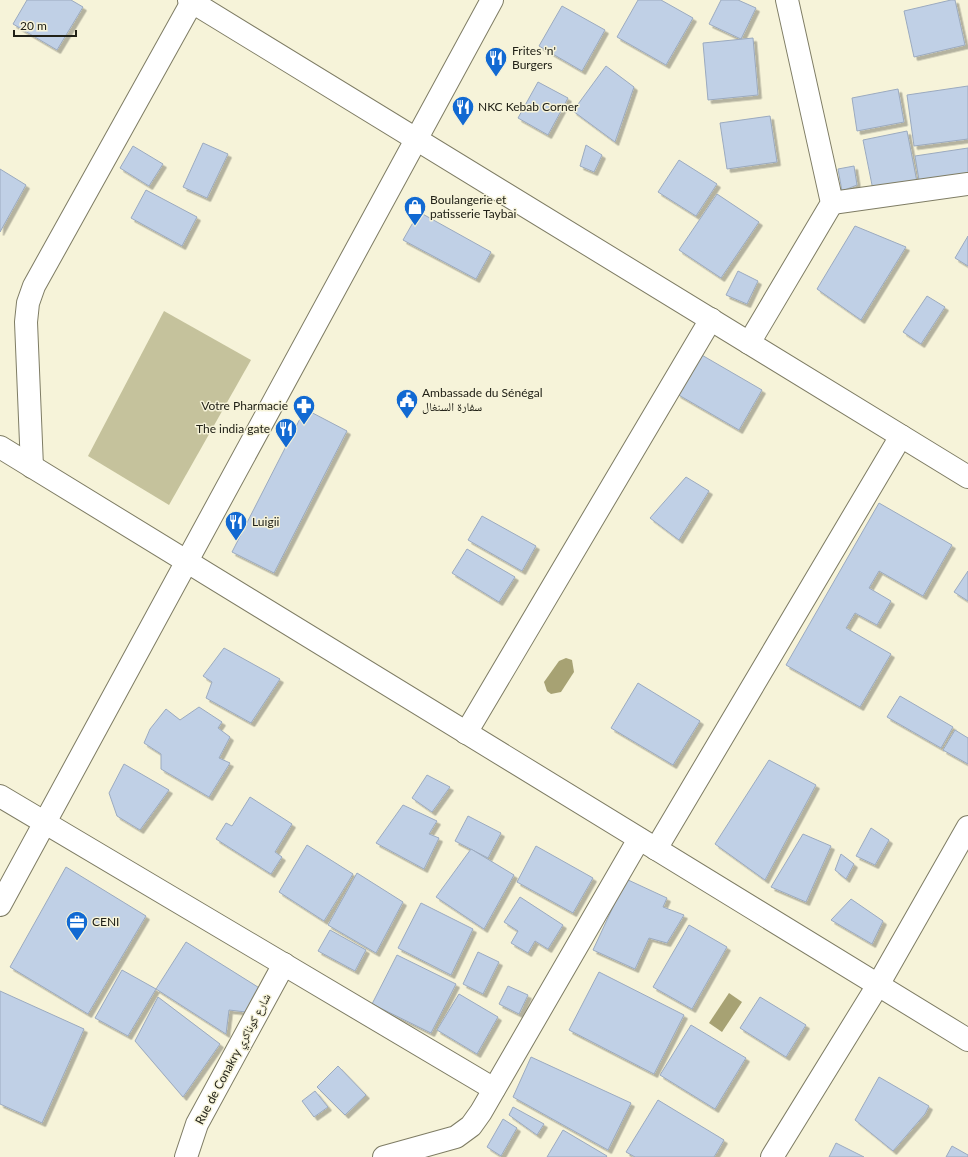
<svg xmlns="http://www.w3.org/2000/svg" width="968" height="1157" viewBox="0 0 968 1157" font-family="Lato,'Noto Naskh Arabic',sans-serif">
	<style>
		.green { fill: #c5c29c }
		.water { fill: #a7a273 }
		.building { fill: #c0d0e6; stroke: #9baabf; filter: url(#shadow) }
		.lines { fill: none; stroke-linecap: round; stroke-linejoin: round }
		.minor-casing { stroke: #7e7c64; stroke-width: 24 }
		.secondary-casing { stroke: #7e7c64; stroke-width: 24 }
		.minor { stroke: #fff; stroke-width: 22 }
		.secondary { stroke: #fff; stroke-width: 22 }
		.labels { text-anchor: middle; stroke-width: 3; stroke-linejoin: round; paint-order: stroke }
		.poi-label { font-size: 12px; fill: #212117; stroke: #f6f3d9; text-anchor: start }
		.street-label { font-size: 12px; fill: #212117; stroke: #f6f3d9 }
	</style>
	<defs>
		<filter id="shadow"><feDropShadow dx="3.5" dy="3.5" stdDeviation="0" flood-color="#0004"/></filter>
	</defs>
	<rect width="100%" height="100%" fill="#f6f3d9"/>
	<polygon class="green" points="164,311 251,360 169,505 88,456"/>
	<g class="water">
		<polygon points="566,658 572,660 574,672 561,692 551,694 547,691 544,682 559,661"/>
		<polygon points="729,993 742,1002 722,1032 709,1023"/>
	</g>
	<g class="building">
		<polygon points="27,0 71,0 83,7 57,50 13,24"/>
		<polygon points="638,0 661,0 693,18 666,65 617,37"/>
		<polygon points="721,0 738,0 756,8 741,39 709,24"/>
		<polygon points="951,0 955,0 965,45 914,57 904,11"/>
		<polygon points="562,6 605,30 582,71 539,46"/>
		<polygon points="753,38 758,95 708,100 703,43"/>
		<polygon points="606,66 634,87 615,142 573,111"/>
		<polygon points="538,82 568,98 548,135 518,118"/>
		<polygon points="968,86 968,139 914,146 907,95"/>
		<polygon points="898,89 904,122 857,131 852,98"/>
		<polygon points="770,116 777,162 727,169 720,123"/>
		<polygon points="907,131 917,182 873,190 863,140"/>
		<polygon points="203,143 228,154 207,198 183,187"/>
		<polygon points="586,145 602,155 594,172 580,166"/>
		<polygon points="133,146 163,164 149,186 120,168"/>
		<polygon points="968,148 968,178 920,186 915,156"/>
		<polygon points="679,160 717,184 696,216 658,192"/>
		<polygon points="854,166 857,185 842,191 838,169"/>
		<polygon points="0,169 26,185 0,232"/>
		<polygon points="146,190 197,217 182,246 131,218"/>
		<polygon points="717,194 759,222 721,278 679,250"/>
		<polygon points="419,212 491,252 476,279 403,240"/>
		<polygon points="855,226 906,247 861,320 817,289"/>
		<polygon points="968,236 968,266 955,258"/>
		<polygon points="738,271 758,281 747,304 726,295"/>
		<polygon points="927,296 945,307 921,344 903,332"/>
		<polygon points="700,354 762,390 739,430 677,394"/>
		<polygon points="305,409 347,431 274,573 232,552"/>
		<polygon points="686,477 709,491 679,540 650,518"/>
		<polygon points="879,503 952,545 923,596 879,571 869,588 891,601 877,625 855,613 846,628 891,654 860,707 786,665"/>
		<polygon points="482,516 536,546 522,571 468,540"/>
		<polygon points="467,549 515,577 499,602 452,573"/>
		<polygon points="968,571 968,601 954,592"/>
		<polygon points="224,648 280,679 251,723 206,698 212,682 203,676"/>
		<polygon points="638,683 700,721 673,765 611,728"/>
		<polygon points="900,696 953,727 941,748 887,717"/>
		<polygon points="199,707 222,722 218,728 230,737 219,758 230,763 209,797 161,769 161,754 144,743 150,729 166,709 180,720"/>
		<polygon points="955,730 968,738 968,764 943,750"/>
		<polygon points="769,760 816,785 765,880 715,844"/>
		<polygon points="124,764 169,790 140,830 117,816 109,793"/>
		<polygon points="427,775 450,787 432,812 412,798"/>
		<polygon points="250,797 292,824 275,852 282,857 271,874 216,839 226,823 232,826"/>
		<polygon points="403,805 437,821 429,834 439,838 424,869 376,843"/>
		<polygon points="468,816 501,833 488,858 455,841"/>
		<polygon points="871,828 889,840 875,865 856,856"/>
		<polygon points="803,834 831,846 806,902 771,887"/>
		<polygon points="307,845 353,874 324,921 279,892"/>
		<polygon points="536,846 593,878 573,913 517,882"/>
		<polygon points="471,849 514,875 484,929 436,897"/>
		<polygon points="841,854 854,864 846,879 835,870"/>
		<polygon points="66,867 146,916 88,1014 10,967"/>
		<polygon points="357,873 403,902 376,953 328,925"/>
		<polygon points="626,879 667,898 663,907 684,915 667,943 649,938 635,969 593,950"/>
		<polygon points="520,897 563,925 548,949 535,941 528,953 511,943 518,931 504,922"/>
		<polygon points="851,899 883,921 872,944 831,920"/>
		<polygon points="421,903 473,929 451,975 398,948"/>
		<polygon points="689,925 727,947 692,1009 653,987"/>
		<polygon points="330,930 366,950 355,971 318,951"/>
		<polygon points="186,942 261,989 246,1012 229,1010 226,1034 156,989"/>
		<polygon points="478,952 499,962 483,994 463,984"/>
		<polygon points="397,955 456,984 431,1033 372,1004"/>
		<polygon points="122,970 156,989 128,1036 95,1018"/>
		<polygon points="599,972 684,1015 654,1074 569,1030"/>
		<polygon points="508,986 528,995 519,1014 499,1004"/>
		<polygon points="0,991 84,1029 42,1123 0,1104"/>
		<polygon points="459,994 498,1017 477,1054 437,1030"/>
		<polygon points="158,997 220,1044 183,1097 135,1041"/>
		<polygon points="760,997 806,1025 786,1057 740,1028"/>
		<polygon points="691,1025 746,1058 715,1109 660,1075"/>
		<polygon points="531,1057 631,1103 608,1150 513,1097"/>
		<polygon points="338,1066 366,1095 345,1115 317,1087"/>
		<polygon points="879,1077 929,1106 925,1114 893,1151 855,1120"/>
		<polygon points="315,1091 328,1107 314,1117 302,1101"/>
		<polygon points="658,1100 724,1140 714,1157 635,1157 626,1152"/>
		<polygon points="513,1107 544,1124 537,1135 509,1115"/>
		<polygon points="503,1119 517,1128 501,1156 487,1147"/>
		<polygon points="563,1130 607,1156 606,1157 547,1157"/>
		<polygon points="836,1143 864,1157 829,1157"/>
		<polygon points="952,1146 968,1155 968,1157 946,1157"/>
	</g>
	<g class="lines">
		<g class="minor-casing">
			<g id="minor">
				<polyline points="189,0 968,477"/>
				<polyline points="832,203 968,184"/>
				<polyline points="749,343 832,203 787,0"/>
				<polyline points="0,447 968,1040"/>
				<polyline points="32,467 26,322 28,303 34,286 192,2"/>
				<polyline points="466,733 711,319"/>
				<polyline points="0,796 494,1089"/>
				<polyline points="656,849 901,436"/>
				<polyline points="186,1157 197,1124 284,964"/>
				<polyline points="384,1157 456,1137 471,1126 481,1112 639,839"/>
				<polyline points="772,1157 878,985 968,827"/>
			</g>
		</g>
		<g class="secondary-casing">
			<polyline id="secondary" points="0,905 492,0"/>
		</g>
		<use href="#minor" class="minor"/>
		<use href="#secondary" class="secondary"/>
	</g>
	<defs>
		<g id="restaurant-pin" transform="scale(1.15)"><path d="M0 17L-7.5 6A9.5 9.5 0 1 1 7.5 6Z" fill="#1169d2" stroke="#f6f3d9"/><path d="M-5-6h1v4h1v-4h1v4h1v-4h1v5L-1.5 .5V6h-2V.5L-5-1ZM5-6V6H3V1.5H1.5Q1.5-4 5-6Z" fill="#fff"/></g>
		<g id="shop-pin" transform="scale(1.15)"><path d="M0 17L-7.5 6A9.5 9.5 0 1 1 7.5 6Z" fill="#1169d2" stroke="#f6f3d9"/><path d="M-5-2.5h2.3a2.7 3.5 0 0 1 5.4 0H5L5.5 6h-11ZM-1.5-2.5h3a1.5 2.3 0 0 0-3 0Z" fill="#fff"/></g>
		<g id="civic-pin" transform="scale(1.15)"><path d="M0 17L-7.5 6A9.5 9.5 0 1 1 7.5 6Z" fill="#1169d2" stroke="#f6f3d9"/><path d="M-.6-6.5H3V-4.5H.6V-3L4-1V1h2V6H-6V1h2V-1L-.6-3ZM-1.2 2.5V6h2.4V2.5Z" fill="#fff"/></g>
		<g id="pharmacy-pin" transform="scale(1.15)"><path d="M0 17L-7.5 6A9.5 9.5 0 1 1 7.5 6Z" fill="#1169d2" stroke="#f6f3d9"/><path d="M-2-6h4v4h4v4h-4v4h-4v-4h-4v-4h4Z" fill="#fff"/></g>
		<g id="office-pin" transform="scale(1.15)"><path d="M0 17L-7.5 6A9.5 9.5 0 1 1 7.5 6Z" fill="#1169d2" stroke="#f6f3d9"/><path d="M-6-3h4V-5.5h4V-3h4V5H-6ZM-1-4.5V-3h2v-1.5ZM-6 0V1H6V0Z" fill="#fff"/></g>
	</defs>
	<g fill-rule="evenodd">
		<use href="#restaurant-pin" x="496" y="58"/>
		<use href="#restaurant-pin" x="463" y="107"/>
		<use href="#shop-pin" x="415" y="207"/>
		<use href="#civic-pin" x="407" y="400"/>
		<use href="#pharmacy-pin" x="304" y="406"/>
		<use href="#restaurant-pin" x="286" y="429"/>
		<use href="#restaurant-pin" x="236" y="522"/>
		<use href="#office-pin" x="77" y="922"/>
	</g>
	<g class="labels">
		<g class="poi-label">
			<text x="512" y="55">Frites 'n'<tspan x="512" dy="14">Burgers</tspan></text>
			<text x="478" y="111">NKC Kebab Corner</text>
			<text x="430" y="204">Boulangerie et<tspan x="430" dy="14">patisserie Taybai</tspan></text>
			<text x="422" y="397">Ambassade du Sénégal<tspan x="422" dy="14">سفارة السنغال</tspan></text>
			<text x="288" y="410" text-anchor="end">Votre Pharmacie</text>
			<text x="270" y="433" text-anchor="end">The india gate</text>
			<text x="252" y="526">Luigii</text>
			<text x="92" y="926">CENI</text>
		</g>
		<g class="street-label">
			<text transform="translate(233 1059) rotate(-62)" y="4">Rue de Conakry شارع كوناكري</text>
		</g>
	</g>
	<path d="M14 30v6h62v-6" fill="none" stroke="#212117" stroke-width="2"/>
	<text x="20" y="30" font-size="12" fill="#212117" stroke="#f6f3d9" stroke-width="3" paint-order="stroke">20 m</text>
</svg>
